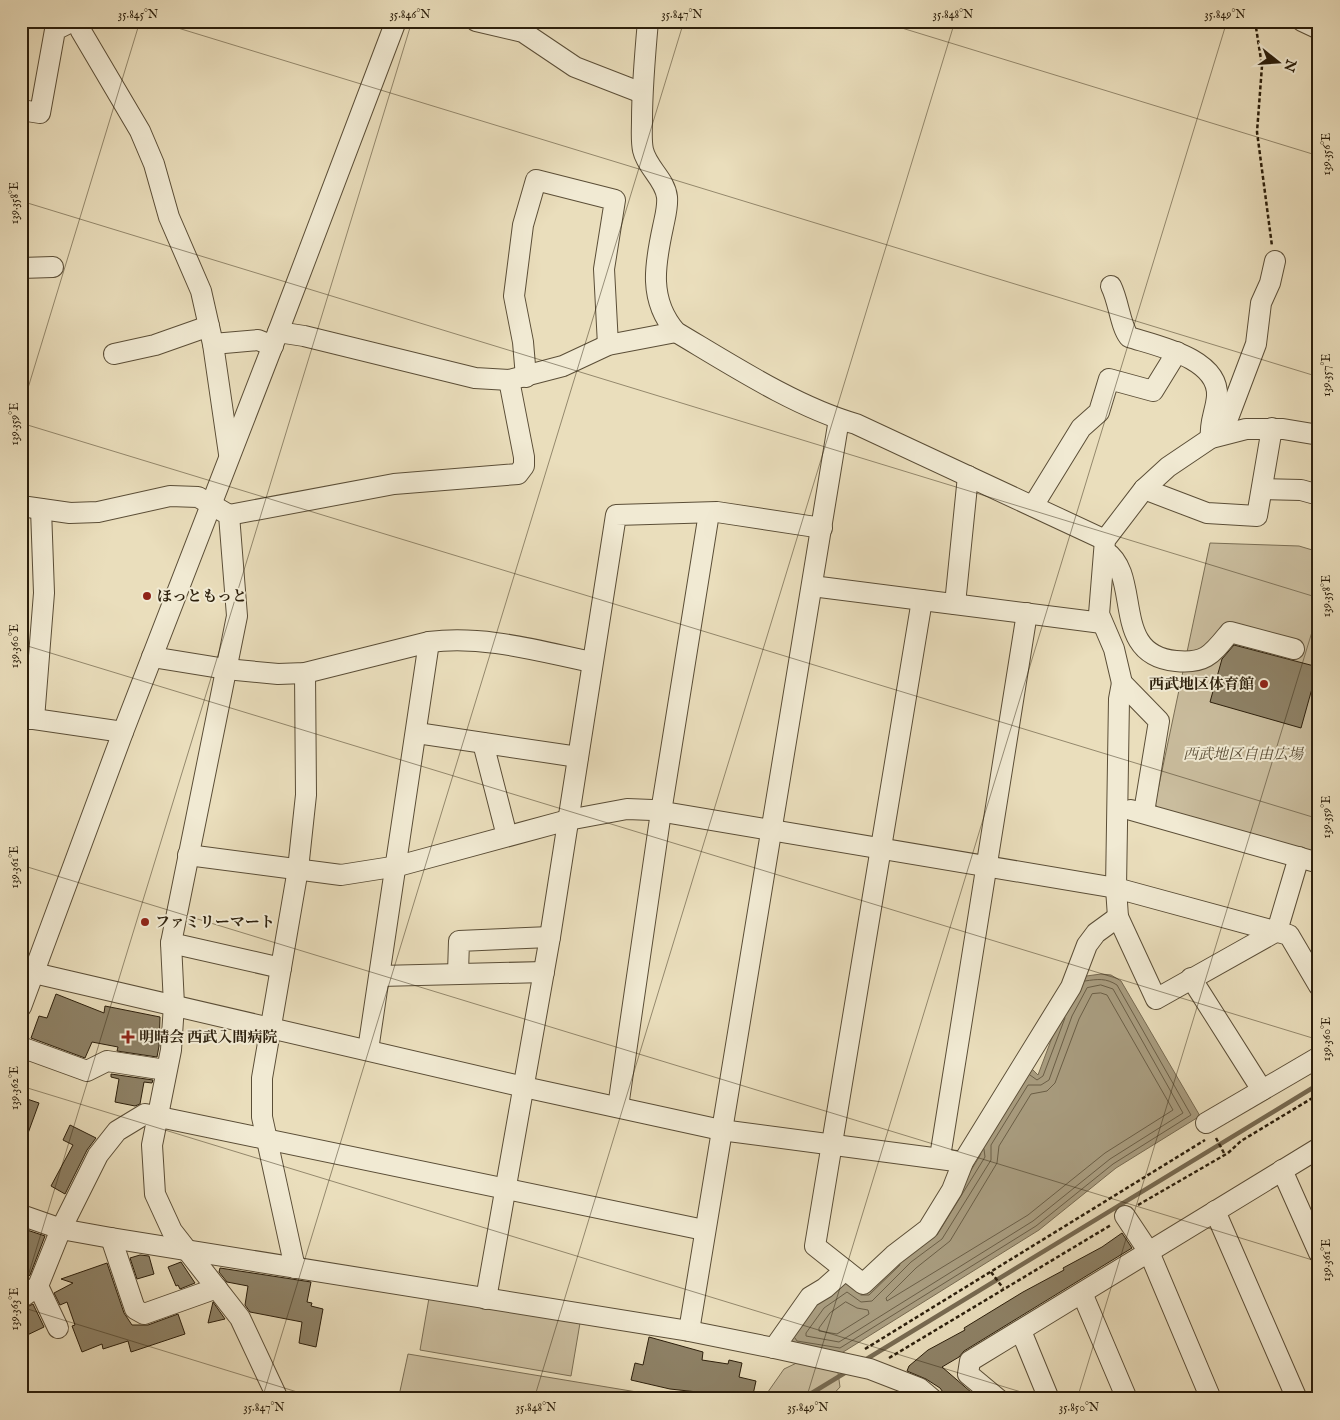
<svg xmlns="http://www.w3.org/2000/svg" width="1340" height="1420" viewBox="0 0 1340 1420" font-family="'IM FELL English','Noto Serif JP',serif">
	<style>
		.green { fill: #cabd9e; stroke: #7a6e54 }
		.water { fill: #a99d80; stroke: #776a51 }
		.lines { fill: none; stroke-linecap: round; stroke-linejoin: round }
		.shore { stroke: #6a5e46; stroke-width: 1 }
		.stream { stroke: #776a51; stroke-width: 4.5 }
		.building { fill: #8e8267; stroke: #2b1e0b }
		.minor-casing { stroke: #5b4e37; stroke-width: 22 }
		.path { stroke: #2b1e0b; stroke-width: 2.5; stroke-dasharray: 4 2.5; stroke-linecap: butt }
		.minor { stroke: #f1ead3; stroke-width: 20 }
		.ticks { fill: none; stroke: #2b1e0b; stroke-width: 1; stroke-opacity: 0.45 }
		.poi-dot { fill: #8f2418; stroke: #f1ead3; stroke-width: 2 }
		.labels { text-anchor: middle; stroke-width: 4; stroke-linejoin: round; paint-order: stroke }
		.poi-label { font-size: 15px; font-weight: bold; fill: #2b1e0b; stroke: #f1ead3; text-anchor: start }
		.park-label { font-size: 15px; font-style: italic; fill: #5b4e37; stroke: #f1ead3 }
		.neatline { fill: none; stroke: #2b1e0b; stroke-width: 2 }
		.ticks-label { font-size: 12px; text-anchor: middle; fill: #2b1e0b }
	</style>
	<rect width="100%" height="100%" fill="#eadebc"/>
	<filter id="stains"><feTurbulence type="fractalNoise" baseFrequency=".004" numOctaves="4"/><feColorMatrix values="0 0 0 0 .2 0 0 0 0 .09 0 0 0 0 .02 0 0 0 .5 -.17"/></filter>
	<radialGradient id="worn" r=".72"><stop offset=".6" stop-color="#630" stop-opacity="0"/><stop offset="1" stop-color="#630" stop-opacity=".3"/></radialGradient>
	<g class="green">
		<polygon points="1210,543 1299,546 1319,552 1319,855 1160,811 1155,804"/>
		<polygon points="429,1298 580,1323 571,1376 420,1350"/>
		<polygon points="408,1354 679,1399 402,1399 400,1391"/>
		<polygon points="805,1359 837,1365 840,1387 829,1399 763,1399 784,1369"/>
	</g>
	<polygon class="water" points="1101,974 1111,975 1121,981 1200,1116 1116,1168 1039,1230 840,1354 788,1344 816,1300 934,1231 981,1154 976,1148 1032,1069 1038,1075 1062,1011 1079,977"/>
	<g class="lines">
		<g class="shore">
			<polygon points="1101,985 1113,989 1183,1113 1110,1159 1033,1221 839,1342 806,1336 806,1333 824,1308 847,1292 861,1302 872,1301 911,1262 942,1239 991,1160 991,1145 1028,1085 1041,1085 1049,1080 1072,1016 1087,988"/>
			<polygon points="1101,993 1107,995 1173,1110 1105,1153 1028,1215 887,1301 886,1298 916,1268 950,1241 997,1163 999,1146 1031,1094 1047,1091 1055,1083 1079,1019 1092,994"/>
			<polyline points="1030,1075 1037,1080 1043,1076 1065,1018"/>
			<polyline points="937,1235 985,1157 984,1149"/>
			<polyline points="861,1295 869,1295 900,1265"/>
			<polygon points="846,1302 857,1308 868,1310 869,1314 837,1334 819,1331 819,1328 830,1313"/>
			<path d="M795 1338 797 1341 840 1348 1036 1226 1113 1164 1191 1115 1117 985C1106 978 1098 979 1085 981"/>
		</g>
		<g class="stream">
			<polyline points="865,1360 1319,1084"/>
			<polyline points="802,1399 848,1371"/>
		</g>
	</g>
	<g class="building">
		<polygon points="1234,645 1318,667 1301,728 1210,702 1222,659"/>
		<polygon points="56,994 104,1013 105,1006 160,1017 159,1046 157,1057 117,1051 118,1047 92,1042 85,1058 31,1038 39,1016 47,1018"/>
		<polygon points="111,1074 153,1080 152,1083 144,1082 140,1104 135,1106 115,1102 119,1079 111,1077"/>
		<polygon points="21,1097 39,1103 23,1147 21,1147"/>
		<polygon points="70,1125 96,1138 87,1150 65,1194 51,1186 73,1145 63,1140"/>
		<polygon points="21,1228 45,1236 30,1275 21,1283"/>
		<polygon points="1122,1233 1132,1248 964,1351 959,1357 942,1367 979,1399 948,1399 940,1388 926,1379 907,1371 909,1366 928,1350 965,1330 964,1328 1023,1292 1064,1270 1063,1268 1102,1247"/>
		<polygon points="140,1255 149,1256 154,1274 137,1279 130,1258"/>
		<polygon points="181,1262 195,1283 180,1289 178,1285 176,1286 168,1267"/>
		<polygon points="107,1263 124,1313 132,1325 148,1325 178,1314 185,1334 131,1352 128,1341 103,1349 102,1344 82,1352 72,1326 75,1325 67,1302 60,1305 54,1293 73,1283 61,1279"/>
		<polygon points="220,1268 311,1282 307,1302 312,1303 311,1306 323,1309 316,1347 299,1343 302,1322 250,1312 245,1305 248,1286 227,1282 219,1272"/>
		<polygon points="213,1302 225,1319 208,1323"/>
		<polygon points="33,1304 44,1327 21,1338 21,1310"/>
		<polygon points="649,1337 703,1352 702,1360 728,1364 729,1360 742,1363 739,1377 756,1381 752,1399 715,1399 716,1394 670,1389 631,1380 635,1363 643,1365"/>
	</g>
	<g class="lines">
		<g class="minor-casing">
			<g id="minor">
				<polyline points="77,21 81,31 140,131 154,164 169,217 201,291 213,344 229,454"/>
				<polyline points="476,21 523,32 575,67 642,93"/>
				<path d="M648 21C645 54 642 87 642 120 642 130 641 141 643 150 647 168 665 179 667 197 668 207 665 217 663 227 655 264 648 300 676 332 730 364 796 407 856 424L1105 540"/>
				<polyline points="1302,21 1319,29"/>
				<polyline points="21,110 40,113 55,30 73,21"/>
				<polyline points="21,268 53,267"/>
				<path d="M1111 286C1119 302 1120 325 1129 337 1157 346 1219 358 1217 396 1216 411 1209 422 1211 438"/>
				<polyline points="278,332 304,336 475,378 509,380 563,366 608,345 676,332"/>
				<polyline points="213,344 258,340 273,346"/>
				<polyline points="114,354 155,345 209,326"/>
				<polyline points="526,377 523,342 514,296 523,225 536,180 615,200 604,269 608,345"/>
				<polyline points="1222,434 1256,344 1261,303 1270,283 1275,261"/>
				<polyline points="1144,489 1207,513 1257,516 1272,428"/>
				<polyline points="1262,489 1301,490 1319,495"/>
				<polyline points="21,506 70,513 98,512 170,496 198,497 229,515 237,616 171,943 174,1005 171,1050 152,1145 155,1194 172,1231 240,1318 278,1399"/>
				<polyline points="1033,506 1081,428 1099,412 1109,379 1153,391 1177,352"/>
				<polyline points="229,515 394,484 518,474 524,466 524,457 509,380"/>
				<path d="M1105 551C1143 576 1109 655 1176 661 1206 664 1212 654 1230 632L1294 649"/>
				<polyline points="812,586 1102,623"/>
				<polyline points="922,600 815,1246 863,1284 894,1255 928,1229 952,1190 963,1162 1071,987 1087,945 1096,933 1118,917"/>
				<polyline points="955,604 968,476"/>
				<path d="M152 657 226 669 278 674 305 673 429 642C485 635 538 651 592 662"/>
				<polyline points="1122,683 1119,699 1116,888 1118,917 1156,999 1277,931 1299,857"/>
				<polyline points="21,719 34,719 123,732"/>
				<polyline points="34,719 44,593 41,509"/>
				<polyline points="417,733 578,757"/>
				<polyline points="483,743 507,836"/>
				<polyline points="1131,810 1319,863"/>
				<polyline points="1144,812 1159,721 1122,683 1114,649 1099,614 1105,540 1144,489 1168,467 1211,438 1246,429 1283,429 1319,435"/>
				<polyline points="188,855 341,875 398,866 568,820 627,809 652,810 1116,888 1289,935 1319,986"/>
				<polyline points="171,943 281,968"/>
				<polyline points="34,973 524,1087 721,1130 963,1162"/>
				<polyline points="458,973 459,941 550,937"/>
				<polyline points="380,976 544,972"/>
				<polyline points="1191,978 1262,1090"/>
				<polyline points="21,1007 123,732 278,332 396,21"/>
				<polyline points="21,1047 87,1071 107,1061 159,1069"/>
				<polyline points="368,1050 429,642"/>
				<polyline points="618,1107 661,812 709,513"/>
				<polyline points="1206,1123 1319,1057"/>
				<polyline points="940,1157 1027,613"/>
				<polyline points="1282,1170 1319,1253"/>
				<polyline points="1215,1211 1297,1399"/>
				<polyline points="21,1215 61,1229 111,1238 689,1331 774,1348 870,1369 919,1388 932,1399"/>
				<polyline points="1125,1216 1149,1252 1211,1399"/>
				<polyline points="111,1238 135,1309 144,1314 217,1288"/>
				<polyline points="295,1268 262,1117 262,1078 298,869 306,795 305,673"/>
				<polyline points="38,1286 58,1328"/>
				<polyline points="1082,1293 1127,1399"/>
				<polyline points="21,1298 38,1286 61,1229 98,1155 117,1131 145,1114 704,1230"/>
				<polyline points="486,1299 550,937 616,515 717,512 822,528"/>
				<polyline points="689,1331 839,419"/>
				<polyline points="1021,1331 1049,1399"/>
				<polyline points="774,1348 810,1297 825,1288 845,1270"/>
				<polyline points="998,1399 968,1374 970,1361 1319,1148"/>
			</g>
		</g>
		<g class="path">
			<polyline points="1255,21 1262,66 1257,132 1272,246"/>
			<polyline points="1216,1138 1225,1155"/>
			<polyline points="1138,1205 1228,1153 1241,1141 1319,1094"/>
			<polyline points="991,1272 1003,1288"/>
			<polyline points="865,1349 1205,1140"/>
			<polyline points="889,1358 1111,1225"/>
		</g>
		<use href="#minor" class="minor"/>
	</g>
	<path class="ticks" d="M155 21 1319 377M879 21 1319 156M21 201 1319 598M21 411 140 21M21 423 1319 819M21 644 1319 1040M21 865 1319 1262M21 1086 1044 1399M21 1299 412 21M21 1307 320 1399M262 1399 684 21M534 1399 955 21M806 1399 1227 21M1077 1399 1319 609"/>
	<g class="poi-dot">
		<circle cx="147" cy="596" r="5"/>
		<circle cx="1264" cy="684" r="5"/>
		<circle cx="145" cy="922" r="5"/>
		<path d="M125.5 1029.5h5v5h5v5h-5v5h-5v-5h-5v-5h5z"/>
	</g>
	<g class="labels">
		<g class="poi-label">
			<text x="157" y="601">ほっともっと</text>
			<text x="1254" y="689" text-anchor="end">西武地区体育館</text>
			<text x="155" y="927">ファミリーマート</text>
			<text x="139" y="1042">明晴会 西武入間病院</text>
		</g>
		<g class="park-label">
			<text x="1243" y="759">西武地区自由広場</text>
		</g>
	</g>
	<rect width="1340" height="1420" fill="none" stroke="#eadebc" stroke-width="55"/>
	<g transform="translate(1278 62) rotate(107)" stroke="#f1ead3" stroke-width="4" paint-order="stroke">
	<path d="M0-4L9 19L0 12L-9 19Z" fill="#2b1e0b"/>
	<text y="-8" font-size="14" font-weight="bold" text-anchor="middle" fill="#2b1e0b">N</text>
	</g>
	<rect x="28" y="28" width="1284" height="1364" class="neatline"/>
	<g class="ticks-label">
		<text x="138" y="18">35.845°N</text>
		<text x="410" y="18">35.846°N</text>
		<text x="682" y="18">35.847°N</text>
		<text x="953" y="18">35.848°N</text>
		<text x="1225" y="18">35.849°N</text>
		<text transform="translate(1326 154) rotate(-90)" y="4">139.356°E</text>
		<text transform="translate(14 203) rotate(-90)" y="4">139.358°E</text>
		<text transform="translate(1326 375) rotate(-90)" y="4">139.357°E</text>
		<text transform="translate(14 424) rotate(-90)" y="4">139.359°E</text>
		<text transform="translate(1326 596) rotate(-90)" y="4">139.358°E</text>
		<text transform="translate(14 646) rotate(-90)" y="4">139.360°E</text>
		<text transform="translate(1326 817) rotate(-90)" y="4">139.359°E</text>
		<text transform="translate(14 867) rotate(-90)" y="4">139.361°E</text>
		<text transform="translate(1326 1039) rotate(-90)" y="4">139.360°E</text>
		<text transform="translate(14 1088) rotate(-90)" y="4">139.362°E</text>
		<text transform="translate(1326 1260) rotate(-90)" y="4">139.361°E</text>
		<text transform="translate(14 1309) rotate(-90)" y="4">139.363°E</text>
		<text x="264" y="1411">35.847°N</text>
		<text x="536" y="1411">35.848°N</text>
		<text x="808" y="1411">35.849°N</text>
		<text x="1079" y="1411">35.850°N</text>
	</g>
	<rect width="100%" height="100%" filter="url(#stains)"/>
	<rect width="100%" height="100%" fill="url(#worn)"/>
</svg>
